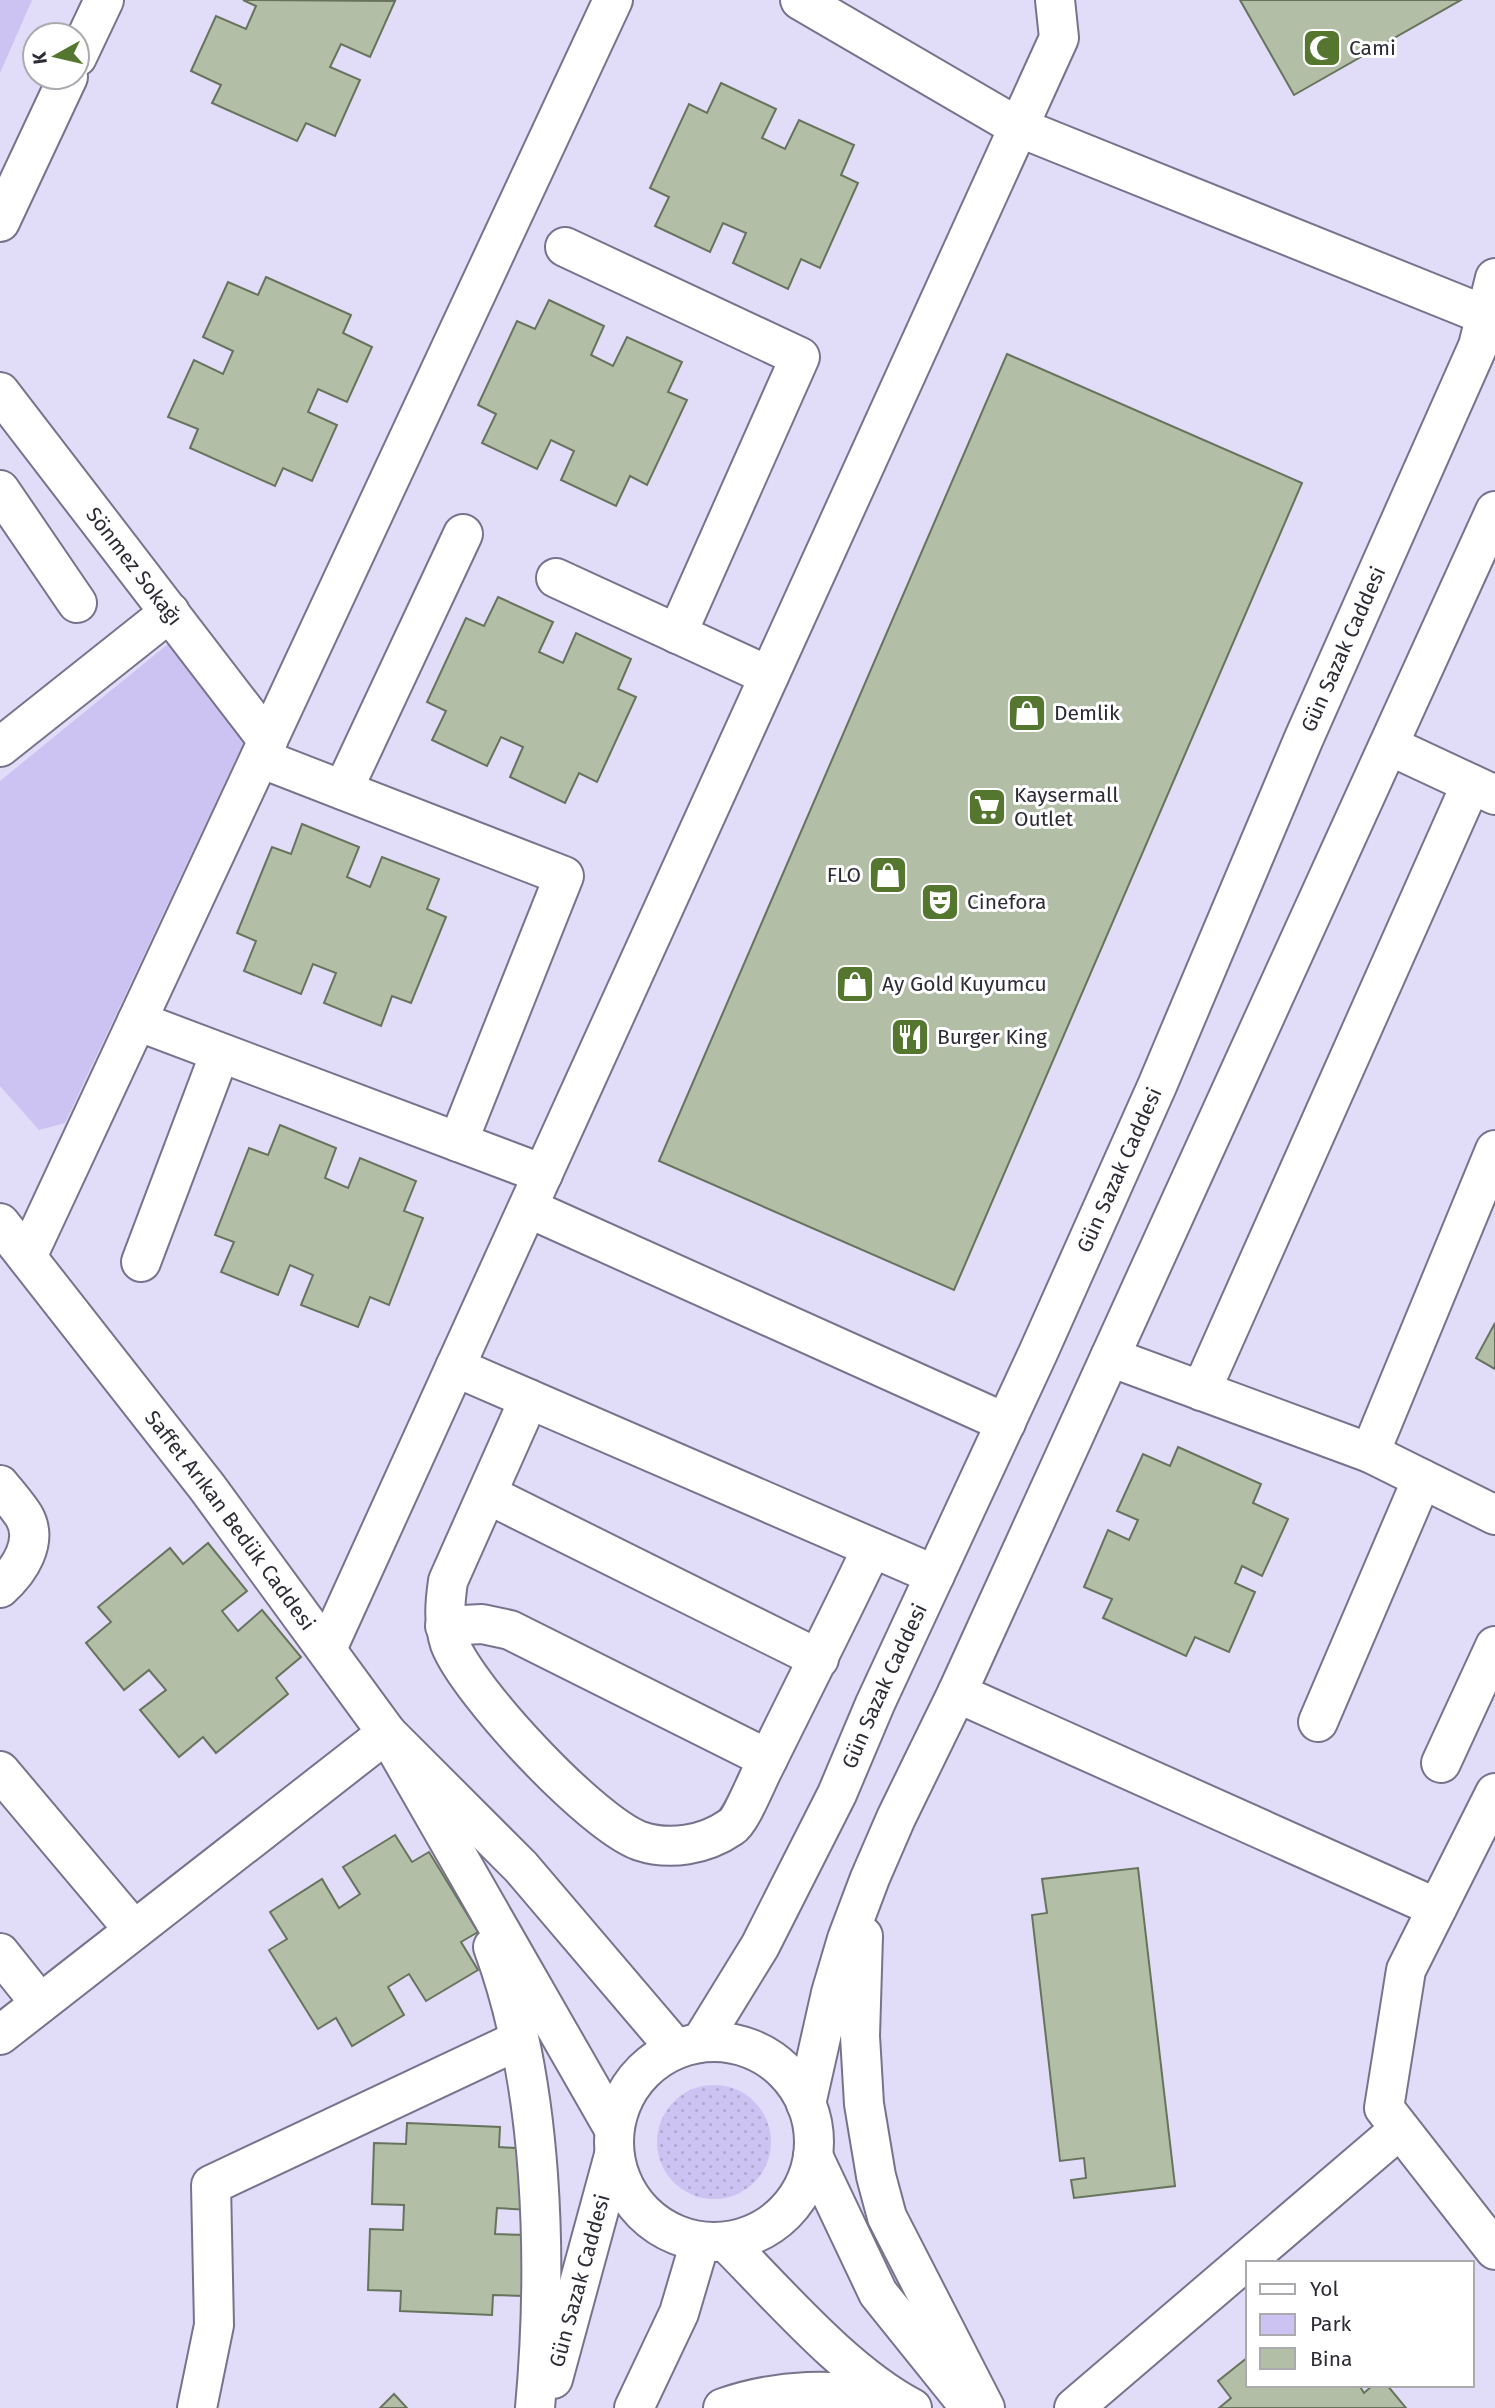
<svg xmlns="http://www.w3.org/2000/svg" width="1495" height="2408" viewBox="0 0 1495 2408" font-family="'Fira Sans',sans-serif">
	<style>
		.grass { fill: url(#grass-dots) }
		.park { fill: #ccc3f2 }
		.building { fill: #b2bfa6; stroke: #67735c; stroke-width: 2 }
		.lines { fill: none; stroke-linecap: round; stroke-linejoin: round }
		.minor-casing { stroke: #78738c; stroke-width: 42 }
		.minor { stroke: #fff; stroke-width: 38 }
		.labels { text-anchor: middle; stroke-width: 6; stroke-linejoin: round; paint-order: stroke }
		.poi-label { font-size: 21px; fill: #2d2c36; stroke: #fff; text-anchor: start }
		.street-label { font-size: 21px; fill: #2d2c36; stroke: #fff }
	</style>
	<defs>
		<pattern id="grass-dots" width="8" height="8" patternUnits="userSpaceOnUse" patternTransform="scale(1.75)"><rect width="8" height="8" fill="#ccc3f2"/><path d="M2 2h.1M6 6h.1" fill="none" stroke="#b0a8d0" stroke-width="1.8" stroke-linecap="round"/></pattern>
	</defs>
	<rect width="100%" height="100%" fill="#e1dcf8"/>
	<circle class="grass" cx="714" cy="2142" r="57"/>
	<g class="park">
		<polygon points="0,0 32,0 0,73"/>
		<polygon points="173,640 248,733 65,1123 39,1130 0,1086 0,781"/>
	</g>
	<g class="building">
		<polygon points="243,0 395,1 370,57 341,44 330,67 360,80 335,136 306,123 297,141 212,103 221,85 191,71 216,16 246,29 256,6"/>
		<polygon points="1240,0 1461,0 1294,95"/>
		<polygon points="721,83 776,109 762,138 785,149 799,120 854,145 841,175 858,183 820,268 801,259 788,289 733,263 746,233 723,223 710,252 655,226 669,197 650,188 689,104 707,113"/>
		<polygon points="266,277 351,315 343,333 372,347 347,402 318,389 308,412 337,425 312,481 283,468 275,486 190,448 198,429 168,417 194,360 223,374 233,351 203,337 228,282 258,295"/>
		<polygon points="549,300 604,326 591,355 613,366 627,337 682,362 668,392 687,400 647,485 630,476 616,506 561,480 574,451 551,440 537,469 482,443 496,414 478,405 517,321 535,329"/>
		<polygon points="1007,354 1302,483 954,1290 659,1161"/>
		<polygon points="498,597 553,622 539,652 563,663 576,633 631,659 618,689 636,697 597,782 579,773 565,803 510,777 523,747 501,737 487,766 432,740 446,711 427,702 466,618 484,626"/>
		<polygon points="302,824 359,847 347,877 370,887 382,857 439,879 427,909 446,917 411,1003 392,996 381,1026 324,1003 336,973 313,964 301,994 244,971 256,941 237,933 272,847 291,854"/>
		<polygon points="280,1125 336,1148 325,1178 348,1188 360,1158 416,1181 404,1211 423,1218 389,1305 370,1297 358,1327 301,1305 313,1275 290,1265 278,1295 221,1272 234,1242 215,1235 249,1148 268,1155"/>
		<polygon points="1495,1323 1495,1369 1476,1358"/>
		<polygon points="1178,1447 1261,1484 1253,1503 1288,1519 1262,1576 1242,1566 1235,1583 1255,1592 1229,1652 1195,1637 1186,1656 1103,1618 1112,1599 1084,1587 1108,1530 1129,1540 1138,1520 1117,1511 1143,1454 1170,1466"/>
		<polygon points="208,1543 247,1591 222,1611 238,1631 262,1610 301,1657 276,1678 288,1694 216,1753 203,1737 179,1757 140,1710 166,1690 149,1670 124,1690 86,1643 111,1622 98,1607 170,1548 183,1564"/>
		<polygon points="395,1835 412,1862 429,1852 478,1932 461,1942 478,1970 426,2001 409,1974 388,1987 404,2015 352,2046 336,2018 318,2029 269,1950 287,1939 270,1912 322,1879 339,1908 360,1894 343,1867"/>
		<polygon points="1138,1868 1175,2186 1074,2198 1071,2180 1086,2178 1084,2158 1060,2161 1032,1915 1047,1913 1042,1879"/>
		<polygon points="407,2123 500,2127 499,2147 531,2149 529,2210 497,2208 495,2234 528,2235 525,2296 493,2295 492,2315 400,2311 401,2291 368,2290 370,2229 403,2230 404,2205 372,2204 374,2143 406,2144"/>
		<polygon points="1248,2357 1248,2385 1359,2385 1364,2393 1373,2385 1387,2385 1406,2408 1219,2408 1231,2398 1218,2381"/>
		<polygon points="394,2394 407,2408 380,2408"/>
	</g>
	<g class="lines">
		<g class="minor-casing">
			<g id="minor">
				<polyline points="800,0 1018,127 1485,315"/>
				<polyline points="77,57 104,0"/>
				<polyline points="0,222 68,77"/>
				<polyline points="565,247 800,357 677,634"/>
				<path id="s1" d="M0 392 268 741"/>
				<polyline points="0,490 77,603"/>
				<polyline points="556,578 769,676"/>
				<polyline points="1390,746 1495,795"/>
				<polyline points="0,747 170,612"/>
				<polyline points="260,758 564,876 458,1142"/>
				<polyline points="343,790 463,534"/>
				<polyline points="137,1021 543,1174"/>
				<polyline points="1495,1150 1370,1453 1495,1515"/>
				<polyline points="528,1208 1006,1423"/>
				<path id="s2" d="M0 1223 207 1487 387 1733 614 2129"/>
				<polyline points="27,1257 613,0"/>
				<polyline points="141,1262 220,1053"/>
				<polyline points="1110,1357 1370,1453"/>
				<polyline points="455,1367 935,1575"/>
				<polyline points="1201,1391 1471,784"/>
				<path d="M529 1399 448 1581C445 1602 443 1623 450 1644 469 1692 591 1823 640 1841 670 1851 705 1845 731 1827 741 1821 757 1780 764 1767 800 1694 837 1621 872 1548"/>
				<path d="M0 1485C8 1495 17 1505 24 1516 39 1542 19 1571 0 1588"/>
				<polyline points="487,1494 819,1659"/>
				<polyline points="445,1626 482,1624 510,1630 768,1759"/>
				<polyline points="327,1649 1059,38 1055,0"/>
				<polyline points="957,1693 1437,1908"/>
				<polyline points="1318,1722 1422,1479"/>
				<polyline points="1441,1763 1495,1646"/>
				<polyline points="0,1771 134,1930"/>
				<polyline points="1495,1793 1406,1970 1384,2108 1495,2250"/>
				<polyline points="863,1936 860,2036 864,2104 876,2176 887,2217 985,2408"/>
				<path d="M493 1947C544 2085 548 2263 535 2408"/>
				<polyline points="0,1953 40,2003"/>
				<polyline points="0,2035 387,1733 521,1867 676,2049"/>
				<circle cx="714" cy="2142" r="100"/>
				<path id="s3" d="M701 2042 760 1946 837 1794 875 1704 1038 1353 1157 1086 1304 738 1478 346 1495 278"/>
				<polyline points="806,2104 831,1993 847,1939 870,1878 896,1818 957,1693 1495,511"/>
				<polyline points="813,2156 878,2293 960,2395"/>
				<path d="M726 2242C779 2295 845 2373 912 2408"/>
				<path id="s4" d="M553 2379 614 2155"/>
				<polyline points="197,2408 214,2325 211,2185 519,2040"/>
				<polyline points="634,2408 679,2313 700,2242"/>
				<path d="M723 2408C777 2389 837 2387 893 2400"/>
				<polyline points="1074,2408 1400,2129"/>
			</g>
		</g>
		<use href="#minor" class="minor"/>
	</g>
	<defs>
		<g id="mosque-square" transform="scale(2.0125)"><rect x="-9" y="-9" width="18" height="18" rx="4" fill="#54762e" stroke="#fff"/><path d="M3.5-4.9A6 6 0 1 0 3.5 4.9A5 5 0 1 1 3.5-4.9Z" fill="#fff"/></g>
		<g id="shop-square" transform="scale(2.0125)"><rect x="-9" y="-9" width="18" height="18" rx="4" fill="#54762e" stroke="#fff"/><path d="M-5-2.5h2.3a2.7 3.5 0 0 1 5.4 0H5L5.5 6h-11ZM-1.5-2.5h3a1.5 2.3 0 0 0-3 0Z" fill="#fff"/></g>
		<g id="supermarket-square" transform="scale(2.0125)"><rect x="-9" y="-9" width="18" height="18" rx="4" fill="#54762e" stroke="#fff"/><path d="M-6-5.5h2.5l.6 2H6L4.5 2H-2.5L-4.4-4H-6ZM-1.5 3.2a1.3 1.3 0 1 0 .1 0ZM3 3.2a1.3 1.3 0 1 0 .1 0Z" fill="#fff"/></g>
		<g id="theatre-square" transform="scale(2.0125)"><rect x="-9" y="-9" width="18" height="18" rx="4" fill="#54762e" stroke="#fff"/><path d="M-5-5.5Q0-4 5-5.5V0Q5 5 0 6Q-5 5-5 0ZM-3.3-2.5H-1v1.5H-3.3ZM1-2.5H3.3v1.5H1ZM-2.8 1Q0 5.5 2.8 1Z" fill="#fff"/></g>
		<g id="restaurant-square" transform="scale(2.0125)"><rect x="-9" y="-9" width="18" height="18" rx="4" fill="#54762e" stroke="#fff"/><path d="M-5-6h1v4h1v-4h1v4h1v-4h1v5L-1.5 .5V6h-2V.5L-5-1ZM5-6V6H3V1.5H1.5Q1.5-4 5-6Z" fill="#fff"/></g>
	</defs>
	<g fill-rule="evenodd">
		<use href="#mosque-square" x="1322" y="48"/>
		<use href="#shop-square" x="1027" y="713"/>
		<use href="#supermarket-square" x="987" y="807"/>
		<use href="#shop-square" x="888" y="875"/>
		<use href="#theatre-square" x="940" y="902"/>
		<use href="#shop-square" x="855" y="984"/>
		<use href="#restaurant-square" x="910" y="1037"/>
	</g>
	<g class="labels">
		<g class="poi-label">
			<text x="1349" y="55">Cami</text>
			<text x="1054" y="720">Demlik</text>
			<text x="1014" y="802">Kaysermall<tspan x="1014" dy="24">Outlet</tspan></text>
			<text x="861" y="882" text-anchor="end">FLO</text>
			<text x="967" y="909">Cinefora</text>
			<text x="882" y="991">Ay Gold Kuyumcu</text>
			<text x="937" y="1044">Burger King</text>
		</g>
		<g class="street-label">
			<text dy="7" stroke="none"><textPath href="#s1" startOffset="220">Sönmez Sokağı</textPath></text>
			<text dy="7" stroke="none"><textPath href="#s3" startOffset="1535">Gün Sazak Caddesi</textPath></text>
			<text dy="7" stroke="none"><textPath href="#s3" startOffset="968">Gün Sazak Caddesi</textPath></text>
			<text dy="7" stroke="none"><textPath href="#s2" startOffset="376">Saffet Arıkan Bedük Caddesi</textPath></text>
			<text dy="7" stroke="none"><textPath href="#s3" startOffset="401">Gün Sazak Caddesi</textPath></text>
			<text dy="7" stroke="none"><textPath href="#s4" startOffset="102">Gün Sazak Caddesi</textPath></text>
		</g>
	</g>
	<rect x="1246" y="2261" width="228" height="126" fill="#ffffff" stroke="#ababaf" stroke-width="2"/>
	<rect x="1260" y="2284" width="35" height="10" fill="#ffffff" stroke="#ababaf" stroke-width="2"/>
	<text x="1310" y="2296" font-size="21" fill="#2d2c36">Yol</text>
	<rect x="1260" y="2314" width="35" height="21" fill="#ccc3f2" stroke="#ababaf" stroke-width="2"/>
	<text x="1310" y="2331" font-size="21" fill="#2d2c36">Park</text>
	<rect x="1260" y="2348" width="35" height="21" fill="#b2bfa6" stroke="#ababaf" stroke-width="2"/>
	<text x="1310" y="2366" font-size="21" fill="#2d2c36">Bina</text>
	<g transform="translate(56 56) rotate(262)"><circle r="33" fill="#ffffff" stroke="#ababaf" stroke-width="2"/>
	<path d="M0-5L12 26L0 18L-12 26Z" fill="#54762e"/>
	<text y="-10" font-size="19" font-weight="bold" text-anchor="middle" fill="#2d2c36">K</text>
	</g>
</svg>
